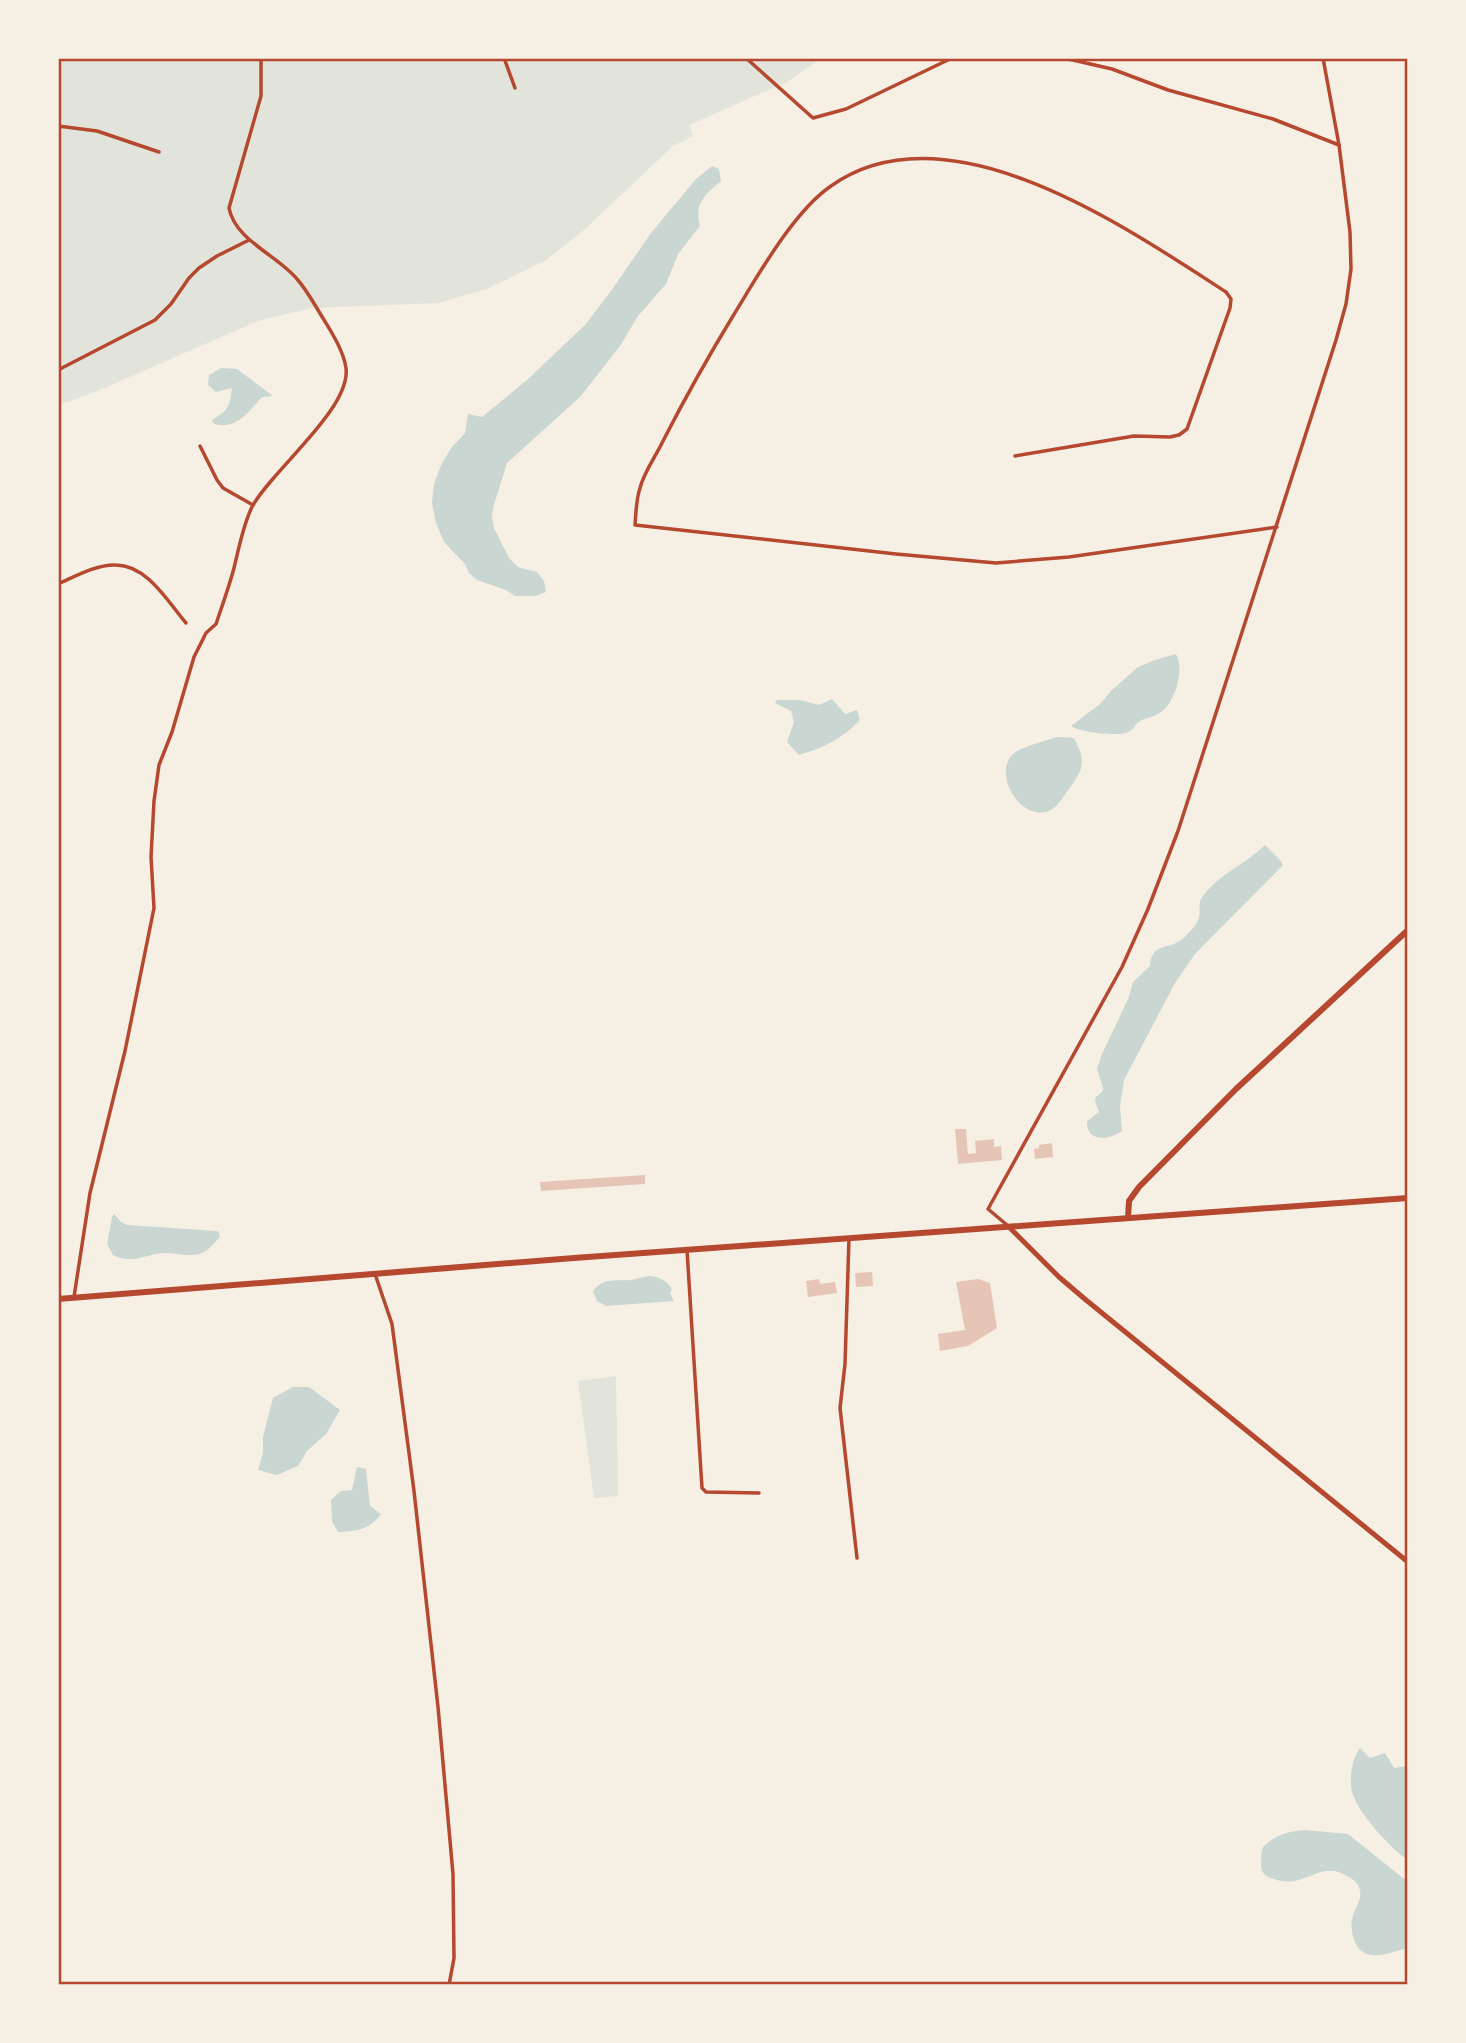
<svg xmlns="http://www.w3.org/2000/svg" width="1466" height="2043" viewBox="0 0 1466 2043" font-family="Arial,sans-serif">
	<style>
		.green { fill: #e2e4dc }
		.water { fill: #c9d6d2 }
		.building { fill: #e6c5b7 }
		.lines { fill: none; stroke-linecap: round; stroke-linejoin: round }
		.minor { stroke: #b5482f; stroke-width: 3.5 }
		.secondary { stroke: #b5482f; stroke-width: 5 }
		.primary { stroke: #b5482f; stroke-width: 6 }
		.neatline { fill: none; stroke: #b5482f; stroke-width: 2.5 }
	</style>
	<rect width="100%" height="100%" fill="#f6efe4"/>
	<g class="green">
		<polygon points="58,58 822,58 787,82 689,125 693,136 673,146 584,230 545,261 484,290 438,303 312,308 258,321 93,393 58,405"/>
		<polygon points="616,1376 618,1496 594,1498 578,1381"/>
	</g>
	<g class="water">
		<path d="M712 166 719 169 721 181C705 195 694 203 700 226L678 254 666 284 638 316 620 346 580 397 507 463 493 508 492 518 494 528 509 558 518 567 537 572 544 581 546 592 535 596H515L506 590 477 580 469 573 465 564 444 542 436 523 432 503 434 484 442 463 452 447 465 433 468 414 482 417 527 380 585 325 611 291 651 233 696 179Z"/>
		<path d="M221 368 237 369 273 396 262 397C248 412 237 430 214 424L212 420C228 410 230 407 232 388L216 392 208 385 209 375Z"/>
		<path d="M1176 654C1185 670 1175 703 1160 713 1154 717 1145 718 1140 721 1135 724 1134 730 1128 732 1119 737 1079 732 1071 726L1100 704 1111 691 1138 667 1155 660Z"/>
		<path d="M832 699 845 714 857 710 860 720C842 739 823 748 799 755L787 742 794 722 791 711 775 703 777 700H800L819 705Z"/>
		<path d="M1057 737 1074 738C1085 759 1085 767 1071 786 1065 794 1058 807 1049 811 1021 822 993 775 1012 755 1019 747 1046 741 1057 737Z"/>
		<path d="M1265 845 1280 860 1283 865 1195 954 1175 983 1124 1080 1120 1106 1122 1131C1108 1141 1086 1142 1087 1121L1099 1112 1095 1101 1096 1097 1102 1092 1103 1088 1097 1069 1102 1054 1129 997 1133 982 1150 966C1151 941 1171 951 1185 937 1189 932 1196 926 1198 920 1203 907 1194 904 1208 890 1224 872 1248 862 1265 845Z"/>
		<path d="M114 1214 121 1222 127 1225 216 1231 219 1232 220 1237C213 1244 209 1251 199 1254 187 1257 178 1253 166 1253 148 1252 134 1266 113 1255L107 1244 112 1217Z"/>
		<path d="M649 1276C660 1277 666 1280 672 1289L670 1293 674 1301 606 1306 597 1301 593 1291C603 1277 616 1281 631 1280 637 1279 643 1277 649 1276Z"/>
		<polygon points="293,1387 309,1387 340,1410 326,1434 307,1451 298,1466 277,1475 258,1470 263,1453 263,1437 273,1398"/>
		<path d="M357 1467 366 1469 370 1506 381 1514C369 1530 357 1531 338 1532L332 1521 331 1500 341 1491 352 1490Z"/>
		<path d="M1360 1748 1370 1758 1385 1753 1394 1768 1408 1766V1860C1391 1849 1356 1811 1352 1791 1349 1779 1352 1758 1360 1748Z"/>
		<path d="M1305 1830 1348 1834 1408 1882V1948C1391 1952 1365 1965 1355 1942 1352 1934 1350 1926 1353 1916 1355 1908 1362 1899 1360 1891 1359 1881 1349 1877 1341 1873 1325 1866 1310 1878 1295 1881 1286 1883 1270 1880 1264 1874 1259 1868 1261 1854 1263 1847 1275 1835 1288 1831 1305 1830Z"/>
	</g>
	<g class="building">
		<polygon points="955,1129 966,1129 968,1154 976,1153 975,1141 994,1139 994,1147 1001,1146 1002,1160 958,1164"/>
		<polygon points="1052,1143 1053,1157 1035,1159 1034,1149 1039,1148 1039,1145"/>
		<polygon points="645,1175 645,1184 541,1191 540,1182"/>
		<polygon points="872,1272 873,1286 856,1287 855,1273"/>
		<polygon points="819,1279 820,1284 835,1282 837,1293 808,1297 806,1281"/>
		<polygon points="978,1279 990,1283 997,1328 968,1346 940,1351 938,1334 965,1330 956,1282"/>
	</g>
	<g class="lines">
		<g class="minor">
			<polyline points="504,58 515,88"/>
			<polyline points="746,58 813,118 846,109 952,58"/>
			<polyline points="1064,58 1112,69 1168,90 1273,119 1339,145"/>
			<polyline points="58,126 97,131 159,152"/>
			<polyline points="58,370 155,320 171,304 189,278 199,268 217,256 249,240"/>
			<polyline points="200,446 217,480 223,488 253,505"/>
			<path d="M1015 456 1134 436 1170 437 1179 435 1187 429 1230 308 1231 299 1226 292C1127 228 948 103 831 186 793 212 757 277 733 316 708 357 685 398 663 441 656 456 644 472 640 488 636 500 636 513 635 525L896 554 996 563 1069 557 1277 527"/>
			<path d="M58 584C74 577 97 564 116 565 147 565 168 602 186 623"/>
			<polyline points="1007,1225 988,1209 1122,967 1148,909 1178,831 1336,340 1346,304 1351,269 1350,232 1339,145 1323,58"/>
			<polyline points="849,1238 845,1364 840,1408 857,1558"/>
			<polyline points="687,1250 702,1488 706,1492 759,1493"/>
			<polyline points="375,1274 392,1324 414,1491 438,1707 453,1874 454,1958 449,1985"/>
			<path d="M74 1297 90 1193 125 1051 154 908 151 857 154 801 159 765 172 732 194 657 206 633 216 624C222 606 229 587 234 568 239 548 243 525 252 507 271 471 351 409 346 368 343 348 328 327 318 310 312 300 305 288 297 279 277 255 235 240 229 208L261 96V58"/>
		</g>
		<polyline class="secondary" points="1009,1227 1059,1277 1086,1300 1408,1562"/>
		<g class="primary">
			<polyline points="1128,1218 1129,1201 1139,1187 1236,1089 1408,930"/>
			<polyline points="58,1299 574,1258 1408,1198"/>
		</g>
	</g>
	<rect width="1466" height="2043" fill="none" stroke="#f6efe4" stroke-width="119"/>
	<rect x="60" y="60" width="1346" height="1923" class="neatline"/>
</svg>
